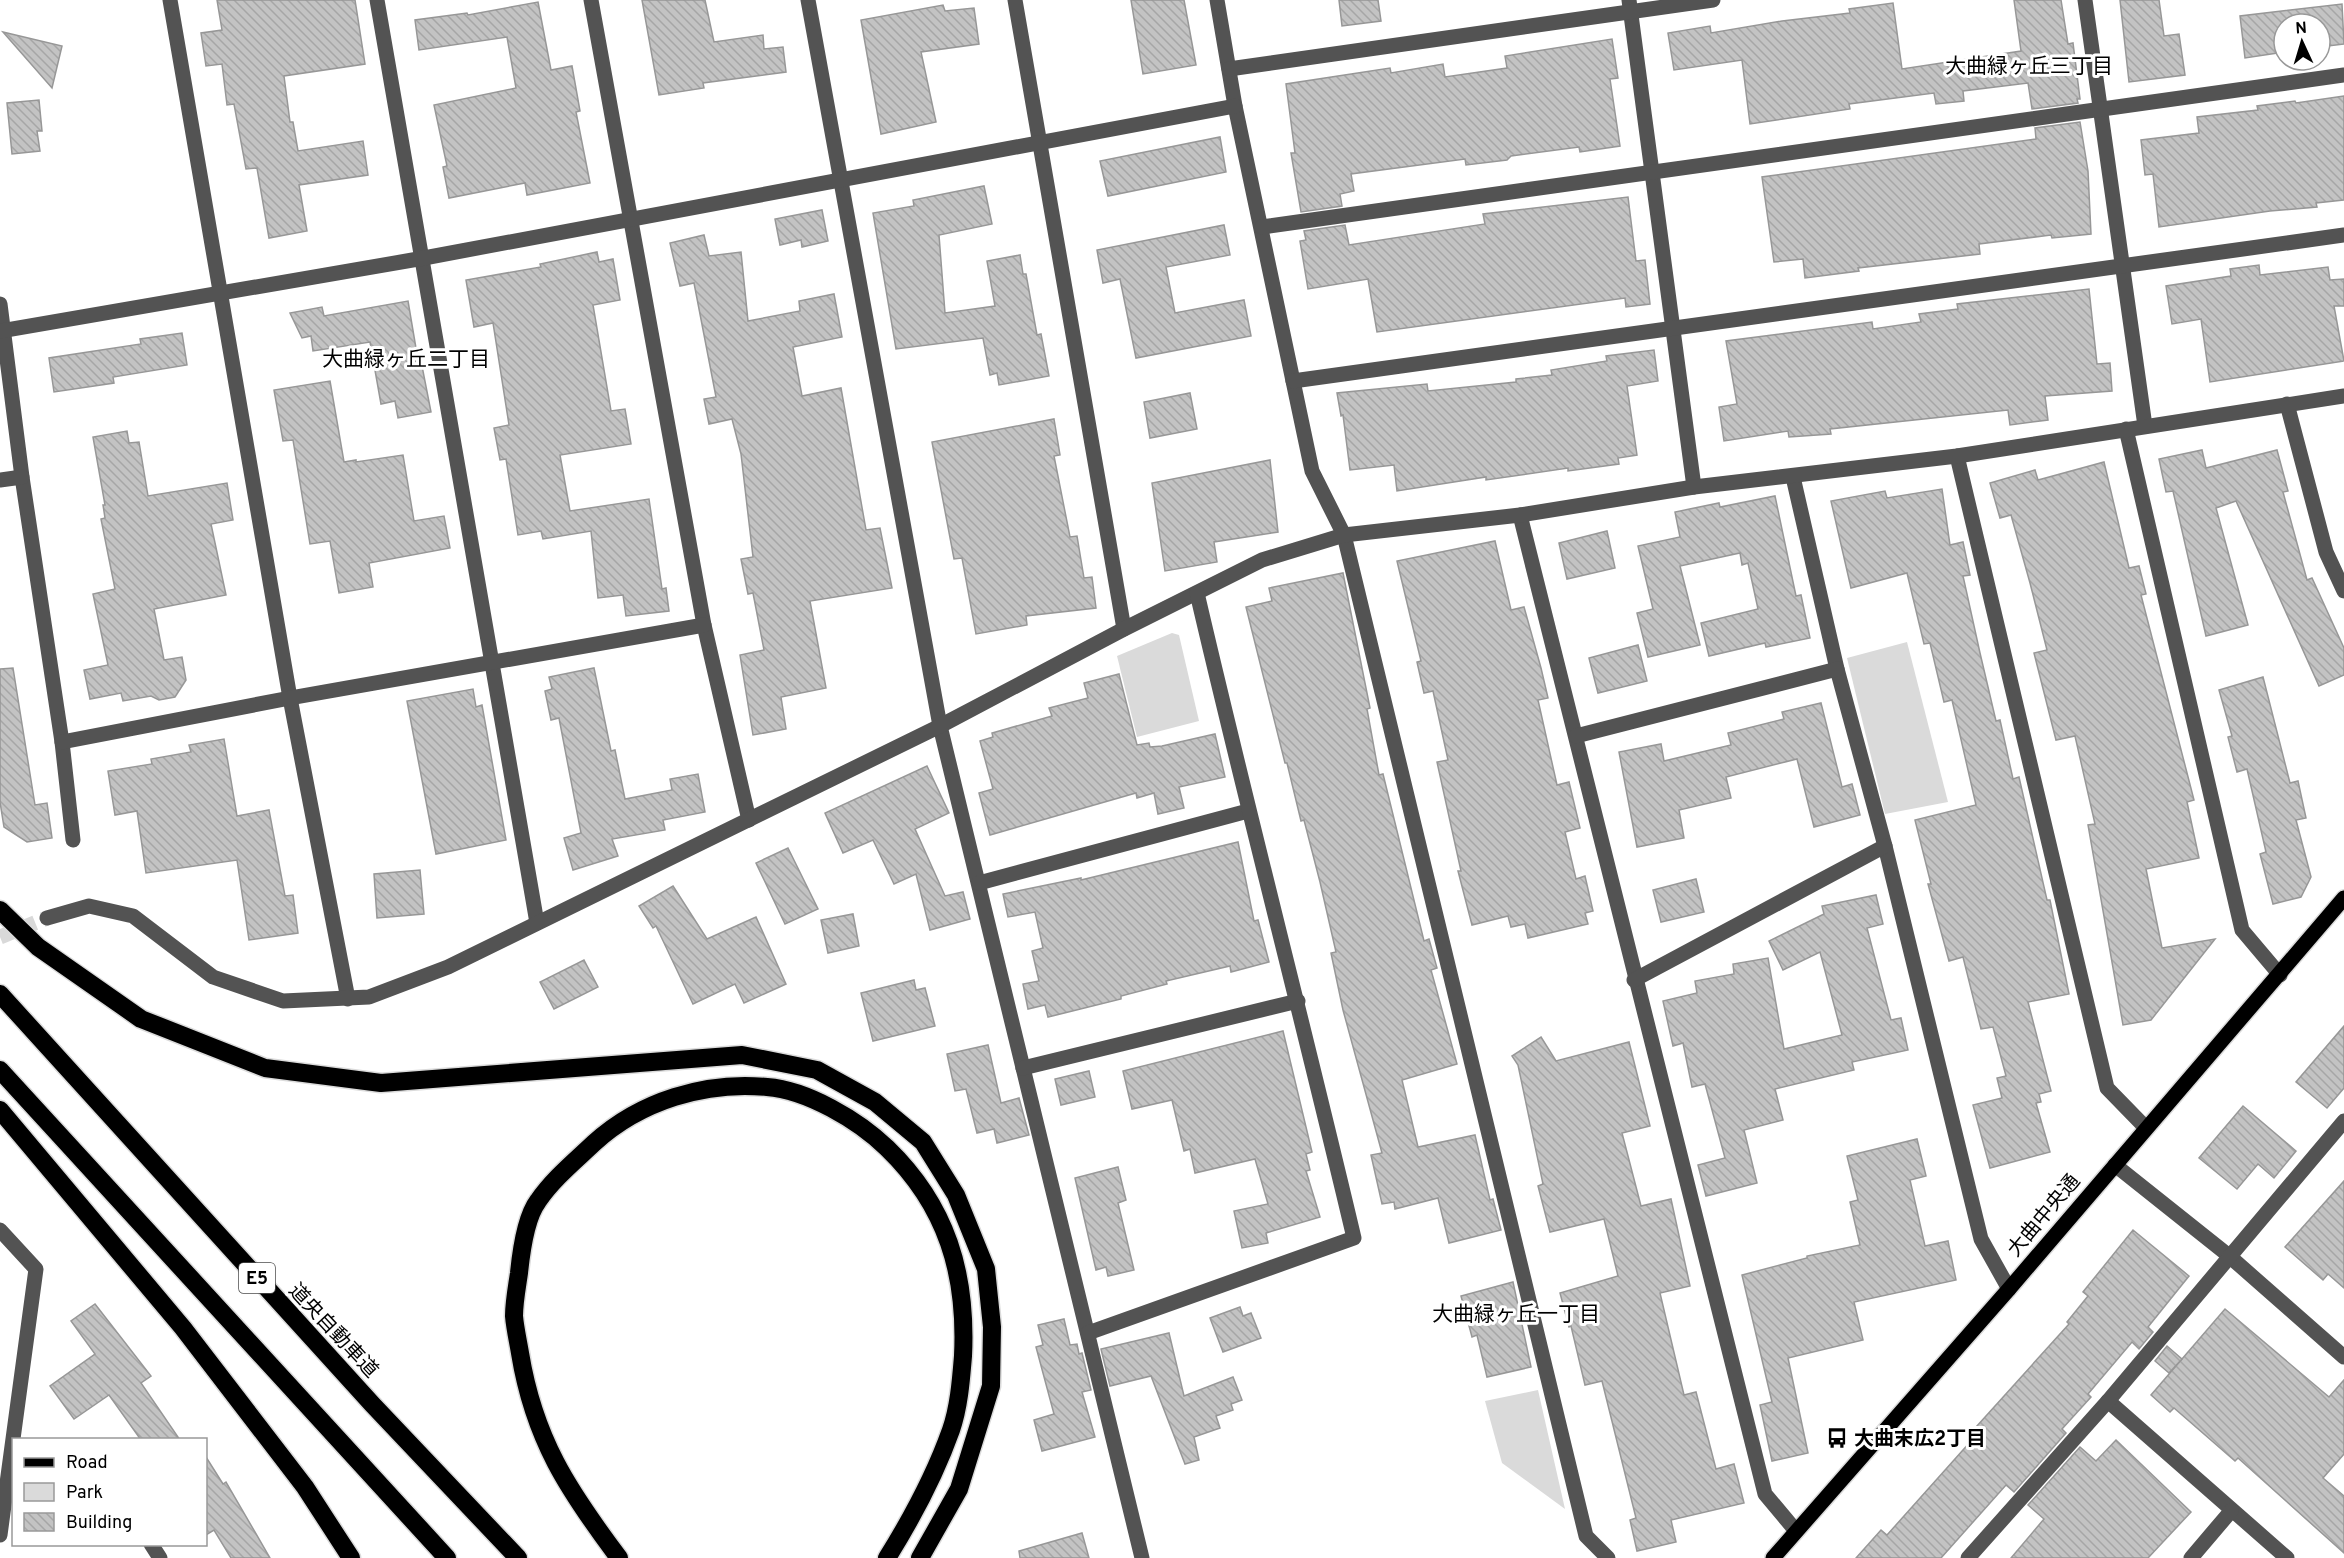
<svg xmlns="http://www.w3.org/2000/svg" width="2344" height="1558" viewBox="0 0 2344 1558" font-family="Overpass,'Noto Sans JP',sans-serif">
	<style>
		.green { fill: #dadada }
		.building { fill: url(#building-back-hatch); stroke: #979797; stroke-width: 1.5 }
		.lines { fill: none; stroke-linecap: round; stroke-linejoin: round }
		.minor-tunnel { stroke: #d9d9d9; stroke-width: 15; stroke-dasharray: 15 8; stroke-linecap: butt }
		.major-casing { stroke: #dbdbdb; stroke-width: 18 }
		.highway-casing { stroke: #dbdbdb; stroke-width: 21 }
		.minor { stroke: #535353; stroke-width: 15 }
		.major { stroke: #000; stroke-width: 15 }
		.highway { stroke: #000; stroke-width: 18 }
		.labels { text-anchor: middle; stroke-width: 6; stroke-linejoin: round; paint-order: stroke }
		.shield { fill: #fff; stroke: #4c4c4c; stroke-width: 1.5 }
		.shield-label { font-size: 18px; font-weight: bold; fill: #000 }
		.street-label { font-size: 20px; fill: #000; stroke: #fff }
		.poi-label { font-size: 20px; font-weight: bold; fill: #000; stroke: #fff; text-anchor: start }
		.neighbourhood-label { font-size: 21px; fill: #000; stroke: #fff }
	</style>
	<defs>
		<pattern id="building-back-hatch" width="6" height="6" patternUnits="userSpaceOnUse" patternTransform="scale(1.5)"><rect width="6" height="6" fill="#c3c3c3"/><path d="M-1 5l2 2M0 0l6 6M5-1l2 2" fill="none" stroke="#a6a6a6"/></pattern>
	</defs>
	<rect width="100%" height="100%" fill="#fff"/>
	<g class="green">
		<polygon points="1172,633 1179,635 1199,721 1137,737 1117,656"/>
		<polygon points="1907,642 1948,802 1885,814 1847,658"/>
		<polygon points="1538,1390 1565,1509 1502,1463 1485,1401"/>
	</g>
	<g class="building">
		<polygon points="217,0 355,0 365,64 284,76 290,122 293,122 298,151 363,141 368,175 299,185 307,231 269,238 257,168 246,169 234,104 227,105 222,64 206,66 201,33 222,30"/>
		<polygon points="642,0 705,0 714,42 763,35 764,49 783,47 786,72 703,83 704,88 659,95"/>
		<polygon points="1131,0 1184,0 1196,65 1143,74"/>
		<polygon points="1339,0 1378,0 1381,21 1342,26"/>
		<polygon points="2014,0 2061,0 2068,44 2073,43 2080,99 2077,99 2078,103 2032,109 2028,83 1963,91 1964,101 1936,104 1934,93 1849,104 1850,109 1750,124 1742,60 1674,70 1668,33 1710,26 1711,33 1782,21 1850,13 1849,9 1893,3 1902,69 2021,51"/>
		<polygon points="2120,0 2159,0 2164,36 2179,34 2185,75 2129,82"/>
		<polygon points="538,2 551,70 572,66 580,111 576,112 590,183 527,195 525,183 449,198 443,167 447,166 434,105 516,88 507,37 419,50 415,20 467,13 468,15"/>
		<polygon points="2342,4 2344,44 2320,47 2320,24 2284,24 2284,52 2245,58 2240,16"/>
		<polygon points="943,5 945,11 974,8 979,44 921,52 936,122 881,134 861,20"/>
		<polygon points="3,32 62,46 52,88"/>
		<polygon points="1612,39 1618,78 1610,79 1620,146 1580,152 1579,147 1511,156 1507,160 1466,165 1465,159 1351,174 1354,191 1340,194 1342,206 1301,212 1291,153 1295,153 1286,84 1390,68 1391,73 1443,64 1445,77 1507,68 1505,56"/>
		<polygon points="2344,96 2344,200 2316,203 2317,207 2270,211 2159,227 2153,174 2145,175 2141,140 2199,133 2197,117 2258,110 2257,106 2295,101 2296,103"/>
		<polygon points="39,100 42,131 37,131 40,151 12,154 7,103"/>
		<polygon points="2080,122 2088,171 2091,234 2052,238 2051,235 1979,244 1980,254 1858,268 1859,271 1805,278 1803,259 1774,262 1762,177 2036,139 2035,128"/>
		<polygon points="1220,137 1226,172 1108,196 1100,161"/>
		<polygon points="984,186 992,224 939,235 945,313 995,306 987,261 1020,255 1023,274 1026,274 1037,335 1041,334 1049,376 999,385 997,373 990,375 983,338 896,349 873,213 914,206 913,200"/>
		<polygon points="1628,197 1636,261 1645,260 1650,304 1626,307 1625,298 1377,332 1368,279 1308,289 1300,241 1306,240 1304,231 1345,225 1349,245 1485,224 1483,214"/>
		<polygon points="822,210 828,241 802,247 801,240 780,245 775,219"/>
		<polygon points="1224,225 1230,255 1166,267 1175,313 1244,300 1251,336 1136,358 1120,279 1103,283 1097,250"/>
		<polygon points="704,235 709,256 741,252 748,321 800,311 799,301 834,294 842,337 793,347 802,396 841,388 866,530 880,528 892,588 810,601 826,688 781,697 786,729 753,735 740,655 764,650 753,593 748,594 741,559 753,557 741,454 732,419 709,424 704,399 716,397 694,283 680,286 670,243"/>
		<polygon points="597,252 599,262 613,259 620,300 593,305 611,411 625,409 631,444 560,455 570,511 649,499 662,589 666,588 669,611 626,616 623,595 598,598 591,531 543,539 541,531 518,535 506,459 500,460 494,428 509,425 493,323 474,327 466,280 541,267 540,264"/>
		<polygon points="2259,265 2260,275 2328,267 2330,280 2344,279 2344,306 2334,306 2344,361 2210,382 2201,319 2172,324 2166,286 2231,276 2230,269"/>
		<polygon points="2089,289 2097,364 2110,363 2112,391 2045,396 2048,420 2010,425 2008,410 1830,429 1831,434 1789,437 1788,431 1724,441 1719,407 1737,404 1726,341 1872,322 1873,329 1921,322 1919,314 1958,309 1957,304"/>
		<polygon points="408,301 419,366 422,366 431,412 398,418 395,401 381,404 370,342 313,351 311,336 302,338 290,313 322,307 324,316"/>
		<polygon points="182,333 187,365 113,377 114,383 54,392 49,358 141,344 140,339"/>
		<polygon points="1654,350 1658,381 1627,386 1637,455 1618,458 1619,464 1568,471 1568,468 1486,480 1486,477 1397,491 1394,465 1350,470 1343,415 1341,416 1337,393 1427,384 1428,391 1516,382 1516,379 1552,375 1551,370 1607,361 1606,356"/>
		<polygon points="330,381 344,462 356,460 356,462 403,455 414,521 444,516 450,548 369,563 373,587 339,593 330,541 310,544 293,440 283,441 274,390"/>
		<polygon points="1190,393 1197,429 1150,438 1144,402"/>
		<polygon points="1054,419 1060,455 1054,456 1070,537 1077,536 1084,578 1092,577 1096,608 1026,616 1027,625 976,634 962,558 954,559 932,442"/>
		<polygon points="127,431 129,443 139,442 148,496 227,483 233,520 211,524 226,595 154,609 164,660 182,657 186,680 175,697 159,700 151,696 123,701 121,693 90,699 84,670 108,665 93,594 115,589 101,519 105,518 103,505 105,505 93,437"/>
		<polygon points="2202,450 2206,468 2277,450 2288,491 2283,492 2307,580 2312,578 2344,648 2344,675 2319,686 2236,501 2216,508 2248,625 2206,636 2173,491 2166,492 2159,459"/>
		<polygon points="1270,460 1278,532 1214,542 1217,562 1165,571 1152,483"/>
		<polygon points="2104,462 2129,568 2139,566 2146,594 2141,595 2194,800 2187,802 2199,858 2146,869 2162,948 2215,939 2151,1020 2123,1025 2088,825 2095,824 2075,736 2056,740 2034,653 2047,650 2030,583 2011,515 2000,518 1990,483 2035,470 2038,480"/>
		<polygon points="1942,489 1950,545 1963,542 1970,575 1963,576 1980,653 1996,721 2000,720 2013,779 2019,777 2047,900 2050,900 2069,994 2028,1002 2051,1091 2039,1094 2041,1102 2036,1103 2050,1152 1990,1168 1973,1105 2002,1098 1997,1078 2006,1076 1993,1027 1981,1029 1963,957 1949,961 1928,884 1931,884 1915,820 1976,805 1952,700 1944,702 1930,643 1924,644 1907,573 1851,588 1831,501 1885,491 1887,498"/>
		<polygon points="1775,496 1796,596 1801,595 1810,638 1766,647 1765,643 1709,656 1701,623 1758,609 1748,563 1742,565 1740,553 1680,566 1700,645 1648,657 1637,613 1653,609 1638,546 1680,537 1675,512 1719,503 1720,507"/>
		<polygon points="1607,531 1615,568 1567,579 1559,543"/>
		<polygon points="1495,541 1511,610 1524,607 1541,668 1548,698 1538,700 1557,785 1569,782 1580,828 1565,832 1576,879 1585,876 1593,911 1585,913 1588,924 1528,938 1525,924 1511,927 1508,916 1472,925 1458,871 1461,871 1437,762 1448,760 1433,691 1424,693 1417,662 1421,661 1397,561"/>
		<polygon points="1343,573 1370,708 1367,709 1379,775 1383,774 1424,941 1429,939 1437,968 1431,970 1457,1064 1402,1080 1418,1147 1475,1135 1490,1200 1493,1199 1501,1230 1449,1243 1438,1198 1395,1209 1394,1202 1382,1204 1371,1155 1382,1153 1343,1010 1331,953 1336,952 1320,882 1304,820 1301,821 1287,763 1285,763 1246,607 1272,601 1269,588"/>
		<polygon points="1638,645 1647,681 1598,693 1589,658"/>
		<polygon points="13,668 35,805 47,803 52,838 27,842 4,827 0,802 0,669"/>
		<polygon points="594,668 611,751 615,750 625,799 672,790 670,779 698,774 705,812 663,820 665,830 612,839 618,856 573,870 564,838 581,833 559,718 551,720 545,691 552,689 549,677"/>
		<polygon points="1119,674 1137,745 1149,743 1150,747 1162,746 1215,734 1225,777 1179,787 1184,808 1158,814 1154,793 1137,798 1136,793 990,835 979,793 993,789 980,741 993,737 992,733 1052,716 1049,708 1088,698 1084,683"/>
		<polygon points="2263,677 2290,783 2298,781 2306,818 2296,820 2311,877 2301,897 2273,904 2260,854 2266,852 2247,769 2237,772 2228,737 2232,736 2219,690"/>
		<polygon points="473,689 476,707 482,705 506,840 436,854 407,701"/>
		<polygon points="1821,703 1842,787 1852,784 1860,815 1814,827 1797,759 1726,777 1731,798 1679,810 1684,838 1637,847 1619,752 1661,744 1664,761 1731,745 1728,733 1784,719 1782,712"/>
		<polygon points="224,739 237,816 269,810 285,896 293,895 298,933 249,940 237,860 146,873 137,811 115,815 108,771 152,764 151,759 191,752 189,745"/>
		<polygon points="927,766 949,813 915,829 945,896 963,892 970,919 930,930 916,874 894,884 873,840 843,853 825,813"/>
		<polygon points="1238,842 1254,921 1258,920 1269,962 1231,972 1230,966 1166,981 1167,984 1121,996 1121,999 1048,1017 1045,1005 1028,1009 1023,984 1039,981 1032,951 1043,948 1035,912 1008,917 1003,894 1081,878 1081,880"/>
		<polygon points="788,848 818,909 785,924 756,863"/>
		<polygon points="420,870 424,914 377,918 374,874"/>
		<polygon points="1696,879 1704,912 1661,922 1653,890"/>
		<polygon points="673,886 707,939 756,917 786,984 744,1003 735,984 693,1004 656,926 653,928 639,906"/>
		<polygon points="1876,895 1883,924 1867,928 1891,1020 1901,1018 1908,1050 1852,1062 1854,1070 1775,1089 1783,1120 1744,1130 1757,1183 1706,1196 1698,1165 1725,1158 1705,1084 1692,1087 1683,1043 1673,1046 1663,1001 1697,993 1695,981 1734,974 1733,964 1768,958 1784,1049 1842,1035 1820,952 1783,970 1769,941 1824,914 1822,906"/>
		<polygon points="853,914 859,946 828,953 821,920"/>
		<polygon points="584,960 598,987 554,1009 540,982"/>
		<polygon points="914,980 916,990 925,988 935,1026 873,1041 861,993"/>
		<polygon points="2344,1026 2344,1088 2327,1108 2296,1082"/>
		<polygon points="1283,1031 1312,1152 1306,1154 1310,1170 1306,1171 1320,1217 1266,1233 1268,1243 1242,1248 1234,1211 1268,1204 1255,1159 1195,1173 1190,1149 1184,1151 1172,1100 1132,1109 1123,1071"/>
		<polygon points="1541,1037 1556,1061 1629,1042 1650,1126 1622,1133 1641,1206 1671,1199 1690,1286 1660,1293 1684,1395 1696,1392 1716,1469 1734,1464 1744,1503 1671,1520 1676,1542 1637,1551 1630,1520 1636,1518 1602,1381 1585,1385 1571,1326 1569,1327 1560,1293 1618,1276 1604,1219 1550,1232 1538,1186 1543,1184 1518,1065 1512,1056"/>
		<polygon points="988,1045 1001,1103 1019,1098 1029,1135 997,1143 994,1129 977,1133 966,1089 955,1091 947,1054"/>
		<polygon points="1089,1071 1095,1097 1061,1105 1055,1079"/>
		<polygon points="2243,1106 2296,1151 2274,1178 2258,1164 2237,1189 2199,1158"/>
		<polygon points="1917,1139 1926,1176 1910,1180 1925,1246 1948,1241 1956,1280 1854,1302 1863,1340 1788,1358 1808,1453 1772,1461 1760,1405 1772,1402 1742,1275 1807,1258 1807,1256 1860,1245 1850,1202 1858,1200 1847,1156"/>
		<polygon points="1118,1167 1126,1200 1118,1203 1134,1270 1108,1276 1106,1267 1096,1270 1075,1178"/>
		<polygon points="2344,1181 2344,1288 2328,1274 2323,1280 2285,1247"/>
		<polygon points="2133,1230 2189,1276 2148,1327 2153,1332 2139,1349 2132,1342 2088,1394 2091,1397 2062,1429 2066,1433 2014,1492 2006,1485 1941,1558 1856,1558 1881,1530 1887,1535 1971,1441 1967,1437 2069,1324 2067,1322 2088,1296 2083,1292"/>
		<polygon points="1513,1282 1531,1367 1487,1377 1477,1335 1472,1337 1461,1296"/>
		<polygon points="95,1304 151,1376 141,1383 180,1440 141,1440 109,1395 74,1419 50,1386 95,1354 71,1321"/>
		<polygon points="1240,1307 1243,1316 1251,1313 1261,1338 1223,1352 1210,1318"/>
		<polygon points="2225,1309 2329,1397 2344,1380 2344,1454 2323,1478 2344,1496 2344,1553 2238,1458 2235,1461 2174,1408 2170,1412 2151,1395"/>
		<polygon points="1064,1319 1070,1345 1077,1344 1079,1354 1082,1353 1091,1390 1082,1392 1095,1437 1042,1451 1034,1420 1054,1414 1036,1347 1043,1345 1038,1325"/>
		<polygon points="1169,1333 1184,1396 1233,1377 1242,1400 1231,1404 1233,1410 1216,1416 1220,1428 1194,1437 1199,1460 1185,1464 1151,1376 1110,1386 1101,1349"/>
		<polygon points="2167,1346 2182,1359 2169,1373 2155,1361"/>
		<polygon points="2116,1440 2191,1512 2148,1558 2011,1558 2044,1519 2028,1505 2080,1447 2096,1461"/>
		<polygon points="206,1457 223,1484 226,1482 270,1558 231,1558 214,1530 206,1535"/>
		<polygon points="1082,1533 1089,1558 1020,1558 1019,1551"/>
	</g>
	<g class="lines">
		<polyline class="minor-tunnel" points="0,937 47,918"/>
		<g class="major-casing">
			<polyline id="major" points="1773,1558 2009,1289 2344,898"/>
		</g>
		<g class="highway-casing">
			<g id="highway">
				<polyline points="0,910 38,947 141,1019 265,1068 381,1083 742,1055 817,1070 875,1102 923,1142 956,1195 986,1269 992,1327 991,1386 959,1489 920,1558"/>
				<polyline points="0,994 372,1404 518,1558"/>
				<polyline points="0,1070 447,1558"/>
				<polyline points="0,1110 183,1328 305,1487 351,1558"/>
				<path d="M619 1558C568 1490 534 1439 520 1353 518 1341 515 1328 514 1316 514 1302 517 1287 519 1273 521 1253 526 1217 538 1201 553 1179 575 1161 594 1143 640 1101 705 1081 767 1087 807 1090 858 1120 887 1148 947 1206 967 1274 963 1356 961 1380 959 1407 951 1430 935 1475 912 1518 887 1558"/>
			</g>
		</g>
		<g class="minor">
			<polyline points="170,0 290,698 348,999"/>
			<polyline points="377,0 537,923"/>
			<polyline points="591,0 704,625 749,820"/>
			<polyline points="808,0 940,726 1142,1558"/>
			<polyline points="1015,0 1124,629"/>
			<polyline points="1217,0 1235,106 1312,471 1344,535 1586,1536 1608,1558"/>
			<polyline points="1629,0 1694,487"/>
			<polyline points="2085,0 2145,426"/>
			<polyline points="1229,69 1713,0"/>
			<polyline points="1262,227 2344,75"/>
			<polyline points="0,304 22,477 62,742 73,840"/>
			<polyline points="0,331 424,258 1235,106"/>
			<polyline points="1293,381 2344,235"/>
			<polyline points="2287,404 2326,552 2344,591"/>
			<polyline points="2126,429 2242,930 2280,975"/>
			<polyline points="1957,456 2107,1088 2145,1127"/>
			<polyline points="1793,477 1837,669 1885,846 1981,1239 2009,1289"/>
			<polyline points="0,480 22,477"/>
			<polyline points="1520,515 1765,1494 1796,1531"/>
			<polyline points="1576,736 1837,669"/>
			<polyline points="62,742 290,698 704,625"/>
			<polyline points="979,883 1248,811"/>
			<polyline points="47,918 89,906 133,916 213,977 283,1001 369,997 448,967 940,726 1124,629 1262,560 1344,535 1520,515 1694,487 1957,456 2344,396"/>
			<polyline points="1634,980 1885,846"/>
			<polyline points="1023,1068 1298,1001"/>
			<polyline points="2115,1165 2228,1255 2344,1357"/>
			<polyline points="0,1230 36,1269 0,1535"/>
			<path d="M1088 1333 1354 1238C1303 1022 1247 808 1197 593"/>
			<polyline points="2108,1401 2287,1558"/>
			<polyline points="151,1544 160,1558"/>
			<polyline points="1968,1558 2108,1401 2344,1121"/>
			<polyline points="2191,1558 2231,1511"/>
		</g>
		<use href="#major" class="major"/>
		<use href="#highway" class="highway"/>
	</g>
	<defs>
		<g id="bus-bare" transform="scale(1.62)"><path d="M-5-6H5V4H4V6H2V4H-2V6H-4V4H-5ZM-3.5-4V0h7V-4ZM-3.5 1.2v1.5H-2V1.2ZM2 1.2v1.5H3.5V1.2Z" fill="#000" stroke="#fff" stroke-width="2.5" paint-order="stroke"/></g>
	</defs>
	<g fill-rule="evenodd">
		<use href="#bus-bare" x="1837" y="1438"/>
	</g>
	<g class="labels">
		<rect class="shield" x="239" y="1263" width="36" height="30" rx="4.5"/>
		<g class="shield-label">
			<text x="257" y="1284">E5</text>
		</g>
		<g class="street-label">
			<text transform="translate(2043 1215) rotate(-50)" y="7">大曲中央通</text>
			<text transform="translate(334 1330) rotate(47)" y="7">道央自動車道</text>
		</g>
		<g class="poi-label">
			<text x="1854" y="1445">大曲末広2丁目</text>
		</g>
		<g class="neighbourhood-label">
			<text x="2029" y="73">大曲緑ヶ丘三丁目</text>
			<text x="406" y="366">大曲緑ヶ丘二丁目</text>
			<text x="1516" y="1321">大曲緑ヶ丘一丁目</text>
		</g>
	</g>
	<rect x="12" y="1438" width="195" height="108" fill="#ffffff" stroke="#999999" stroke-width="1.5"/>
	<rect x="24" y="1458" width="30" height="9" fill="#000000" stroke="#999999" stroke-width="1.5"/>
	<text x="66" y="1468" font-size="18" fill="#000000">Road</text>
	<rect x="24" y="1483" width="30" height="18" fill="#dadada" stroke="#999999" stroke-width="1.5"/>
	<text x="66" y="1498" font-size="18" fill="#000000">Park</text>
	<rect x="24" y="1513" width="30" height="18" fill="url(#building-back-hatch)" stroke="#999999" stroke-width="1.5"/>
	<text x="66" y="1528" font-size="18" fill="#000000">Building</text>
	<g transform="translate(2302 42) rotate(356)"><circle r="28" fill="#ffffff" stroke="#999999" stroke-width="1.5"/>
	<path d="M0-4.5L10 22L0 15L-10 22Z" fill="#000000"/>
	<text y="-9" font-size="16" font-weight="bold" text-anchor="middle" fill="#000000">N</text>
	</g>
</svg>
